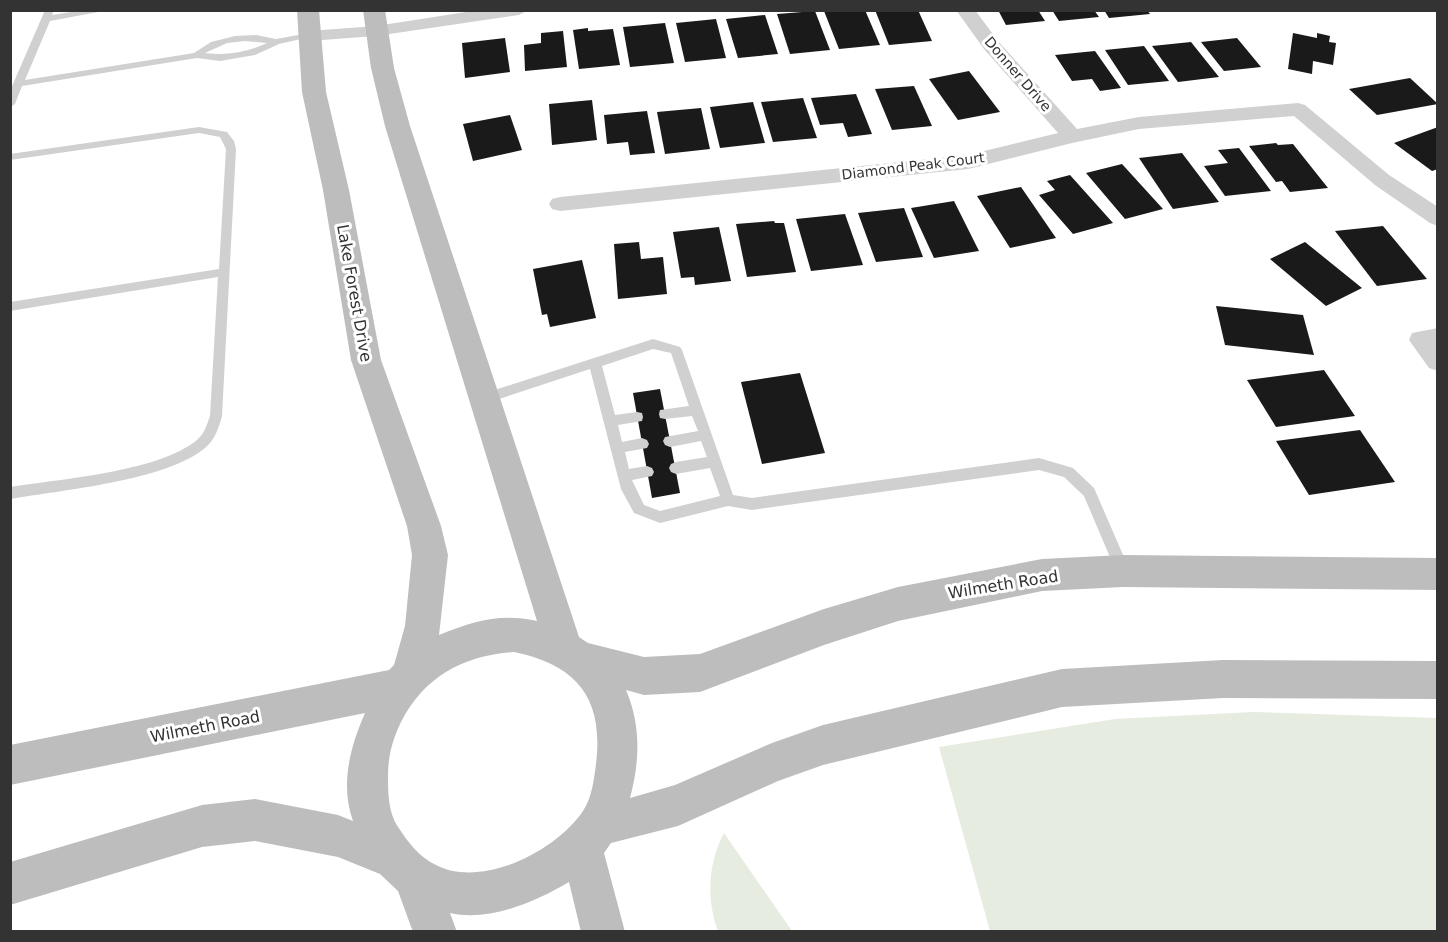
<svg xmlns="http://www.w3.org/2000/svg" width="1448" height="942" viewBox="0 0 1448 942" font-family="'DejaVu Sans',sans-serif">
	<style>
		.green { fill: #e6ecdf }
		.building { fill: #1a1a1a }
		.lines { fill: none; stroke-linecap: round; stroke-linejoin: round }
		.lane { fill: #d0d0d0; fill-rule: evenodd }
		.street { fill: #d0d0d0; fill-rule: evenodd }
		.secondary { fill: #bdbdbd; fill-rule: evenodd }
		.labels { text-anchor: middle; stroke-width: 6; stroke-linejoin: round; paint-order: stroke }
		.far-street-label { font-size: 14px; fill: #333; stroke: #fff }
		.street-label { font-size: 16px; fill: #333; stroke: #fff }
	</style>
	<rect width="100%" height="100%" fill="#fff"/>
	<g class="green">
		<polygon points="1254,712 1437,718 1437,931 990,931 939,747 1115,719"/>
		<path d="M724 833 792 931H718C706 899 708 863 724 833Z"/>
	</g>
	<g class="building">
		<polygon points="865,10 880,45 839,49 824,11"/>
		<polygon points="875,10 918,10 932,41 889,45"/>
		<polygon points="998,10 1038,10 1045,21 1006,25"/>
		<polygon points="1052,10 1094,10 1099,17 1059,21"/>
		<polygon points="1104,10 1147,10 1150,14 1109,18"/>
		<polygon points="815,11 830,50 790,54 777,14"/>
		<polygon points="765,15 778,54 738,58 726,19"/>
		<polygon points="716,19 726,58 685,62 676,23"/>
		<polygon points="665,23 674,63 630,67 623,27"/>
		<polygon points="588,28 588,31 613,29 620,65 579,69 573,30"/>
		<polygon points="563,31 567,67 525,71 524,45 541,43 541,33"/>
		<polygon points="1293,33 1317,38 1317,33 1330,36 1329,42 1336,43 1333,65 1313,61 1312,74 1288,69"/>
		<polygon points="505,38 510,72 465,78 462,43"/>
		<polygon points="1237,38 1261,67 1224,71 1201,42"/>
		<polygon points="1191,42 1219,77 1178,82 1152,46"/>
		<polygon points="1144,46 1169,81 1128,85 1105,50"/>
		<polygon points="1095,51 1121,88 1100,91 1092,79 1072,81 1055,55"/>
		<polygon points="969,71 1000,112 958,120 929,79"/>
		<polygon points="1410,78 1438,104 1377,115 1349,89"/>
		<polygon points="914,86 932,126 892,130 875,89"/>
		<polygon points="856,94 872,134 848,137 843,123 820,125 811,98"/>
		<polygon points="803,98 817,138 773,142 761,102"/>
		<polygon points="592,100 597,140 552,145 549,104"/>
		<polygon points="753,102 765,143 720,148 710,107"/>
		<polygon points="701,108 710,149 665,154 657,112"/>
		<polygon points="647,111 655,153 630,155 628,142 607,144 604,115"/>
		<polygon points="510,115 522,150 473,161 463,124"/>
		<polygon points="1438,127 1438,169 1432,171 1394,143"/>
		<polygon points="1276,143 1278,145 1293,144 1328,188 1290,192 1282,181 1276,182 1249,146"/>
		<polygon points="1239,148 1271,191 1225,196 1204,166 1228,163 1218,150"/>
		<polygon points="1182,153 1219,202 1173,209 1139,158"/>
		<polygon points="1122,164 1163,209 1125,219 1086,173"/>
		<polygon points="1070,175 1113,223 1073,234 1039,195 1055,190 1047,181"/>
		<polygon points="1021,187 1056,238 1010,248 977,196"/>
		<polygon points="954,201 979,251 934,258 911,208"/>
		<polygon points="904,208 923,257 876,262 858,213"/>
		<polygon points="845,214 863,265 811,271 796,219"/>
		<polygon points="774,221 775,223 784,223 796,272 747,277 736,224"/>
		<polygon points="1383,226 1427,279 1377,286 1335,231"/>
		<polygon points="719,227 731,281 695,285 694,277 681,278 673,232"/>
		<polygon points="639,242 641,259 663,257 667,294 618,299 614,244"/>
		<polygon points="1305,242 1362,288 1326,306 1270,259"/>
		<polygon points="582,260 596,318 550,327 547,314 542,315 533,269"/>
		<polygon points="1216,306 1303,315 1314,355 1225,345"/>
		<polygon points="1324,370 1355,416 1276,427 1247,380"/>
		<polygon points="800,373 825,453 762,464 741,382"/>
		<polygon points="660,389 680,493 652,498 633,393"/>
		<polygon points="1360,430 1395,482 1309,495 1276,441"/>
	</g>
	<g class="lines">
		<g class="lane">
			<path d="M45 10H54L52 15 84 10H109L50 21 25 80 194 53 211 42 235 36 256 35 276 39 309 33 314 36 279 44 255 55 220 61 197 58 22 86 15 104 10 107V91ZM245 41 267 43C248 52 227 56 205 53L227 43Z"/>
			<path d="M199 127 227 132 234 141 236 149 222 416C219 427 215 440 205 448 165 481 62 490 10 499V487C60 479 158 472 197 440 204 434 207 425 210 416L218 277 10 311V302L219 269 226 149 220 137 199 133 10 160V154Z"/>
			<path d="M653 339 680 347 682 350 733 495 752 498 1039 458 1073 468 1094 488 1130 571 1128 576 1123 578 1118 576 1084 496 1064 477 1039 470 752 510 728 506 660 523 634 513 621 489 590 369 484 404 478 399 479 395ZM653 349 671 353 689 406 660 410 659 414 660 418 665 419 692 416 698 431 665 437 663 441 665 445 670 447 701 441 707 457 676 462 671 464 669 468 671 472 676 474 710 468 720 496 660 511 644 505 632 480 652 476 654 472 652 468 647 466 629 469 625 452 647 448 649 444 647 440 642 438 622 442 618 425 642 421 643 417 642 413 637 412 615 415 602 366Z"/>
		</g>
		<g class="street">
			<polygon points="479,10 528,10 519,15 376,36 309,41 300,36 309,31 376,26"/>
			<polygon points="956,10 975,10 998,41 1077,129 1139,117 1298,103 1305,105 1389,175 1438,207 1438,226 1430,223 1375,185 1294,116 1139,129 1072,143 968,169 560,211 552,209 549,204 552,199 560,197 968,155 1058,133 984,49"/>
			<polygon points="1438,328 1438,371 1429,368 1409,340 1412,333"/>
		</g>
		<path class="secondary" d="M297 10H319L326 92 349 190 381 360 441 526 448 555 439 635C474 621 500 613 537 621L385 126 371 68 363 10H385L394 68 410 126 579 637 588 643 644 657 700 654 824 609 898 587 1042 559 1123 555 1438 558V590L1123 587 1042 591 898 621 824 645 700 692 644 695 626 690C641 725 640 761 630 798L675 785 772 743 823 725 1062 669 1223 660 1438 661V699L1223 698 1062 707 823 765 778 781 678 826 611 843 604 853 625 932H581L569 882C535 902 489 922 450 913L457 932H413L398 891 380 874 338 857 255 841 202 847 10 905V862L202 805 255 799 338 815 353 821C340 785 350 747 365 713L10 785V745L389 670 394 665 405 626 412 555 407 526 351 360 323 190 302 92ZM514 652C577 665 604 698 596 764 594 779 592 798 583 811 556 851 482 889 436 865 419 857 408 842 398 827 388 812 388 792 388 775 388 756 393 738 401 722 425 676 463 656 514 652Z"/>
	</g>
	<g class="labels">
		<g class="far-street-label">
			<text transform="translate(1018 74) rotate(49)" y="5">Donner Drive</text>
			<text transform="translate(913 166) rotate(-7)" y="5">Diamond Peak Court</text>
		</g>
		<g class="street-label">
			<text transform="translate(355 293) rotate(80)" y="6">Lake Forest Drive</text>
			<text transform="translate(1003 584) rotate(-9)" y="6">Wilmeth Road</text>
			<text transform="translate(205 726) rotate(-11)" y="6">Wilmeth Road</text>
		</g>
	</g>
	<rect width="1448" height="942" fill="none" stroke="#333333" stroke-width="24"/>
</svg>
